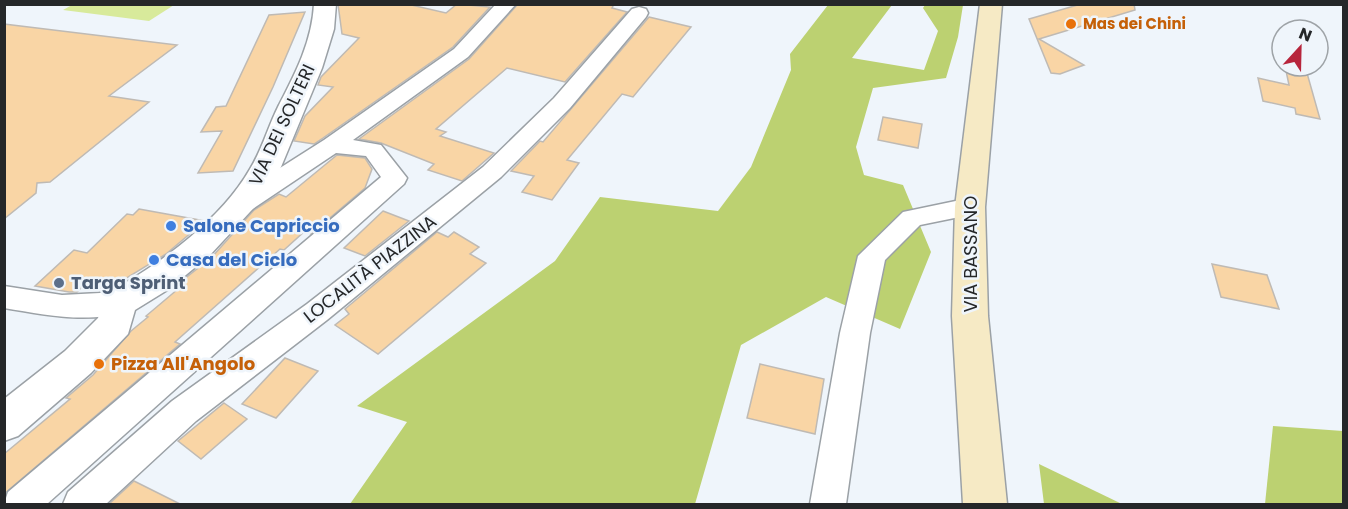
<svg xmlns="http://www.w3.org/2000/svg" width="1348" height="509" viewBox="0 0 1348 509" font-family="Poppins,sans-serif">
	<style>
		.green { fill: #d8ea9b }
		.forest { fill: #bcd171 }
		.building { fill: #f9d5a5; stroke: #bfbab4; stroke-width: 1.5 }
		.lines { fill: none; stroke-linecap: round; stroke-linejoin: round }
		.minor-casing { stroke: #9ba1a6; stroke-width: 3 }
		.tertiary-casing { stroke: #9ba1a6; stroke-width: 3 }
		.secondary-casing { stroke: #9ba1a6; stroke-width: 3 }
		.minor { fill: #fff; fill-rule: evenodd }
		.tertiary { fill: #fff; fill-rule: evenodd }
		.secondary { fill: #f6eac5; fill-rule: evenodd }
		.food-dot { fill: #e8710a; stroke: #eff5fb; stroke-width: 2 }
		.shop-dot { fill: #3f7fe0; stroke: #eff5fb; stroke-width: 2 }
		.service-dot { fill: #5c6f8a; stroke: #eff5fb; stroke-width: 2 }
		.labels { text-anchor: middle; stroke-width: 5; stroke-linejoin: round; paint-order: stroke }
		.far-food-label { font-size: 15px; font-weight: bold; fill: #c56008; stroke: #eff5fb; text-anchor: start }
		.street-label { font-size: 18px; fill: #252729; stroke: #eff5fb }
		.shop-label { font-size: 18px; font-weight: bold; fill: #366cbe; stroke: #eff5fb; text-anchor: start }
		.service-label { font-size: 18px; font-weight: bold; fill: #4e5e75; stroke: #eff5fb; text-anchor: start }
		.food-label { font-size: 18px; font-weight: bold; fill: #c56008; stroke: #eff5fb; text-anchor: start }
	</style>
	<rect width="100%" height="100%" fill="#eff5fb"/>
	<polygon class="green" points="72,5 72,4 174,5 149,21 63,10"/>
	<g class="forest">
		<polygon points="828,5 892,5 852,58 924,70 938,31 923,8 925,5 963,5 958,37 946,78 873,88 856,147 864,175 903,185 931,252 900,329 826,297 741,345 695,504 350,504 407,422 357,406 555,261 600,197 718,211 751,167 791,70 790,54"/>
		<polygon points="1273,426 1343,431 1343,504 1265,504"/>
		<polygon points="1039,464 1122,504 1044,504"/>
	</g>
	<g class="building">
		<polygon points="338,4 407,4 446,13 457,4 490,7 453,47 323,138 314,144 294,141 305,116 333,87 318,85 321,77 359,38 342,34"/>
		<polygon points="518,4 614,4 612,8 627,12 565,82 507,68 436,129 446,132 440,136 494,153 462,181 428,170 434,164 381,143 359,139 469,59"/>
		<polygon points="1081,4 1134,4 1135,10 1039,39 1084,65 1060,74 1051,73 1029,19"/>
		<polygon points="305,12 273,87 233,171 198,173 222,131 201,132 216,107 226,106 269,15"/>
		<polygon points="649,17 691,27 633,97 622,94 567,160 579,163 552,200 522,192 534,176 511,171 540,141 543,142"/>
		<polygon points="4,24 177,45 109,96 149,102 50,182 37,183 36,193 4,219"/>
		<polygon points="1285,66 1305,66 1320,119 1296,114 1295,108 1263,101 1258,78 1289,85"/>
		<polygon points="883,117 922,124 918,148 878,140"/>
		<polygon points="337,155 365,158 372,169 365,188 311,234 305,231 284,250 280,249 175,342 180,344 4,494 4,454 70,399 66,398 93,375 131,331 148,317 146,316 178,289 173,288 212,257 254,210 279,194 286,197"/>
		<polygon points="139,209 205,221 166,254 107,290 83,286 77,292 69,292 35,286 74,250 87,253 127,214 133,215"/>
		<polygon points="383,211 409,221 365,256 344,248"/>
		<polygon points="437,232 448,237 454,232 479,247 470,254 486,263 378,354 335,325 349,314 345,309"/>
		<polygon points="1212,264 1267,275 1279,309 1221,297"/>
		<polygon points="285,358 318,371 276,418 242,404"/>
		<polygon points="760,364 824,379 815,434 747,418"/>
		<polygon points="224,403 247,419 201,459 178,441"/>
		<polygon points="134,481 180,504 109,504"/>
	</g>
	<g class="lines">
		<g class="minor-casing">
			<g id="minor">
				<polygon points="496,4 516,4 468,57 353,140 381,145 407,178 404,184 47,504 4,504 8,492 381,177 366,156 336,153 251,210 242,212 233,210 229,204 233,198 324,140 454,49"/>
				<polygon points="639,7 646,9 648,13 646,17 570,108 501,177 327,320 196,421 106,504 63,504 68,492 172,401 307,304 483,167 554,98 632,9"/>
				<polygon points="970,198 979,201 983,207 979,213 920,225 885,260 870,333 846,504 810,504 840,333 858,256 903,212"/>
				<path d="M4 286 62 295 119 292 129 295 133 303 129 311C88 324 46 315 4 308Z"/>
			</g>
		</g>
		<g class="tertiary-casing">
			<path id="tertiary" d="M314 4H336L334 29 322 68 281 167 261 200 210 255 169 289 135 310 128 334 91 373 18 436 4 441V399L65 351 98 318 107 293C158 266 221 220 250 169 262 150 268 127 278 107 295 74 312 42 314 4Z"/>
		</g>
		<g class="secondary-casing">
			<polygon id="secondary" points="980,4 1002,4 985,207 988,316 1007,504 963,504 952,316 955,207"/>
		</g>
		<use href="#minor" class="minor"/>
		<use href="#tertiary" class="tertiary"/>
		<use href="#secondary" class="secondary"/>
	</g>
	<g class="food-dot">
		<circle cx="1071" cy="24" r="6"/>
		<circle cx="99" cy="364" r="6"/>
	</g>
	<g class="shop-dot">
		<circle cx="171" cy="226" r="6"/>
		<circle cx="154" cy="260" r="6"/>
	</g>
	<circle class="service-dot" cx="59" cy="283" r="6"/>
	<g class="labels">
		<g class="far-food-label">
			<text x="1083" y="29">Mas dei Chini</text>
		</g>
		<g class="street-label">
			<text transform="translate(282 125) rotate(-65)" y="6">VIA DEI SOLTERI</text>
			<text transform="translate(971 254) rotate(-90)" y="6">VIA BASSANO</text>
			<text transform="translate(370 269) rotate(-38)" y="6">LOCALITÀ PIAZZINA</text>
		</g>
		<g class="shop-label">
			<text x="183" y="232">Salone Capriccio</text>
			<text x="166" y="266">Casa del Ciclo</text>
		</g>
		<g class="service-label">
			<text x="71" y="289">Targa Sprint</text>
		</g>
		<g class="food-label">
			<text x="111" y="370">Pizza All'Angolo</text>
		</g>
	</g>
	<rect width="1348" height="509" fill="none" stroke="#252729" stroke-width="12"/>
	<g transform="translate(1300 48) rotate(22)"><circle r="28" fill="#eff5fb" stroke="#9ea3a7" stroke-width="1.5"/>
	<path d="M0-4.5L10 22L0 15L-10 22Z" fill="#b7253c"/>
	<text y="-9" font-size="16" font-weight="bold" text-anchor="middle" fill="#252729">N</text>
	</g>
</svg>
